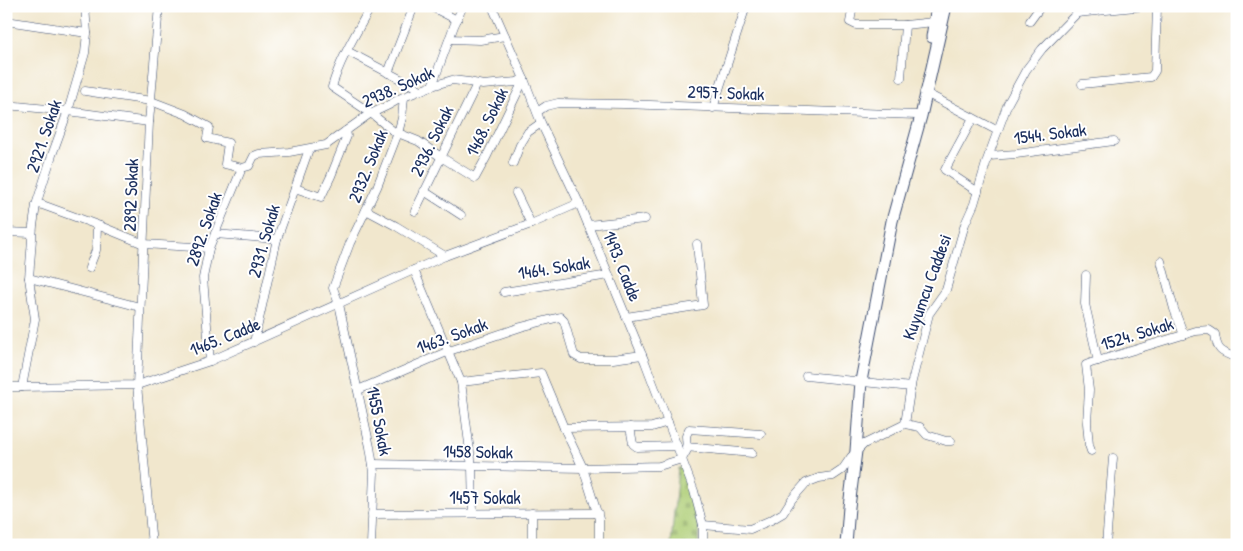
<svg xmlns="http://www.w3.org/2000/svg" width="1243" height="551" viewBox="0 0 1243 551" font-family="'Patrick Hand',sans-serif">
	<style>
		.cemetery { fill: url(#cemetery-stones); stroke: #647e6a }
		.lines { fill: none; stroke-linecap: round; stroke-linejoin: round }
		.minor-casing { stroke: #3b4b6f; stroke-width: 9 }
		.highway-casing { stroke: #3b4b6f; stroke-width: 13 }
		.minor { stroke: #fff; stroke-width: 8 }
		.highway { stroke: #fff; stroke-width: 11 }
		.labels { text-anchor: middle; stroke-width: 4; stroke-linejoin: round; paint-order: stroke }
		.street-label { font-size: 18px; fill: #1b2f5e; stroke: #fff }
	</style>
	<defs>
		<pattern id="cemetery-stones" width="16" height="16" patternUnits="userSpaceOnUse" patternTransform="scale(1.25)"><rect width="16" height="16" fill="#adcd75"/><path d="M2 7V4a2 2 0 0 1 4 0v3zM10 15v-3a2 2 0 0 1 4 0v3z" fill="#94b068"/></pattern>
	</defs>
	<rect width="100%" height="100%" fill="#fff"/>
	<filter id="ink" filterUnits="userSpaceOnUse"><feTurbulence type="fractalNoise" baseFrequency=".02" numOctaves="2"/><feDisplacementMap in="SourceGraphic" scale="10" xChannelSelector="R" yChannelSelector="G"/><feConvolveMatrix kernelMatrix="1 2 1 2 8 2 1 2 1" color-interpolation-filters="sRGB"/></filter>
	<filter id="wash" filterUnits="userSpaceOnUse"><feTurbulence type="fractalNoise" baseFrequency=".0096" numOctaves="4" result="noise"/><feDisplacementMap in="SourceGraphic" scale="20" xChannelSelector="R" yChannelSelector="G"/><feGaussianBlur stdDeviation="1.12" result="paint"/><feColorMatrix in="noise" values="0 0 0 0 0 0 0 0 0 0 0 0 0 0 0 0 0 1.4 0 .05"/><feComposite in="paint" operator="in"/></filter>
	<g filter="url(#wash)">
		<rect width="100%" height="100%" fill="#f1e7cd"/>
		<polygon class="cemetery" points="678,468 682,468 699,515 698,545 671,545"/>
	</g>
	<g filter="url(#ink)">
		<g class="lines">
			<g class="minor-casing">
				<g id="minor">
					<polyline points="85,6 87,33 85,53 68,111 52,155 36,205 33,226 29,278 35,319 22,387 137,385 210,361 445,256 531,224"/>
					<path d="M371 6C357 32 340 59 332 87L372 114 393 131 418 141 441 157 475 178 487 156 524 79"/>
					<polyline points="430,6 457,20"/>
					<polyline points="492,6 524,79 541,123 579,203 645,362 694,491 703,525 703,545"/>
					<polyline points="853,6 850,22 856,25 905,25 934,22"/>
					<polyline points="1077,13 1145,6"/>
					<polyline points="6,21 87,33"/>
					<polyline points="1030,21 1041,6"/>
					<polyline points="449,39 480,40 505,36"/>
					<polyline points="347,51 421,90"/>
					<polyline points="388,73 414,6"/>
					<polyline points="901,78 905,25"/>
					<polyline points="1082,84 1151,77 1155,71 1157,6"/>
					<polyline points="432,86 454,26 463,6"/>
					<polyline points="85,91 151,101 185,114 209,127 207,138 228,143 225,164 242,168 249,166 254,156 259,154 289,152 326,145 368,115 387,106 401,98 432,86 452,80 469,82 483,85 517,82 524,79"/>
					<polyline points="924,92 998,131"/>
					<polyline points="6,105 68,111 149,122"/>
					<polyline points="713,108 746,6"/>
					<polyline points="537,112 546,106 558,103 624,104 916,115"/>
					<polyline points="973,118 945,170 978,192"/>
					<polyline points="989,156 1016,154 1114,141"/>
					<polyline points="513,163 520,145 528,132 541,123"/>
					<polyline points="295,188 321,197 331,176 347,136 346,131"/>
					<polyline points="424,191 461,215"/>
					<polyline points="516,193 531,224 579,203"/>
					<polyline points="37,203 100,226 144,244 209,248"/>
					<polyline points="366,210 396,226 445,256"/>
					<polyline points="415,211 477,84"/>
					<polyline points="588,225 645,219"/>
					<polyline points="6,232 32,233"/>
					<polyline points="215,234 277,239"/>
					<polyline points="1161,261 1174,309 1184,335"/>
					<polyline points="89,268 96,250 97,227 100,226"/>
					<polyline points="414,270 461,382 472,467 473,513"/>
					<polyline points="1086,275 1085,304 1098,361"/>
					<polyline points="29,278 140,307"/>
					<polyline points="504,292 609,275"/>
					<polyline points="626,317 703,305 697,244"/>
					<polyline points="254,342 277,239 309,149"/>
					<polyline points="210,361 203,278 209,248 242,168"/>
					<polyline points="806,376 911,387"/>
					<polyline points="461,382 541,373 564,428 583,468 599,519 599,545"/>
					<polyline points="6,387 22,387"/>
					<polyline points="358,390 449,351 521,327 560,317 564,321 574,355 581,359 613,359 642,355"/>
					<polyline points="905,424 920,427 927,435 946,441 951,441"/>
					<polyline points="630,427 633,444 637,447 677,446"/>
					<polyline points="564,428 652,427 668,422"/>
					<polyline points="686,447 752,453"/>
					<path d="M1091 451 1089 445 1087 423 1089 390 1086 365 1091 363 1196 331 1209 330 1215 334C1217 351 1221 352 1237 358"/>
					<polyline points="373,464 583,468 659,466 682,459 687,450 686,436 689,429 761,434"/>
					<polyline points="372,514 598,513"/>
					<polyline points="703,525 750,529 771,520 783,513 792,499 806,483 819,478 833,476 842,470 851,457 864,444 905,424 911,385 929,314 946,290 965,224 974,204 987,160 1008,103 1026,70 1042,49 1084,6"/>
					<polyline points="152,545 137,385 149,122 159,6"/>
					<polyline points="371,545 374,472 370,447 339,304 333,288 350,243 377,187 398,133 402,118 404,97"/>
					<polyline points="532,545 532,513"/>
					<polyline points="1106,545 1113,458"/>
				</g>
			</g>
			<g class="highway-casing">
				<g id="highway">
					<polyline points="932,37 937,6"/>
					<polyline points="846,545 849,507 856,451 861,381 892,221 921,116 946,6"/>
				</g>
			</g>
			<use href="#minor" class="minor"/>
			<use href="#highway" class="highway"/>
		</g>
	</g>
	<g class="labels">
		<g class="street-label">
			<text transform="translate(398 87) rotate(-24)" y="6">2938. Sokak</text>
			<text transform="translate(726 93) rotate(2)" y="6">2957. Sokak</text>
			<text transform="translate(487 122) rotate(-64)" y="6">1468. Sokak</text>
			<text transform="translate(1050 134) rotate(-7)" y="6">1544. Sokak</text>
			<text transform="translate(44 136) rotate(-71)" y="6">2921. Sokak</text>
			<text transform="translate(432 141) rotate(-64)" y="6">2936. Sokak</text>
			<text transform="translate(368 166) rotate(-68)" y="6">2932. Sokak</text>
			<text transform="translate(131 195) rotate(-88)" y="6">2892 Sokak</text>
			<text transform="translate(204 229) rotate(-71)" y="6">2892. Sokak</text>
			<text transform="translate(264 241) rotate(-74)" y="6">2931. Sokak</text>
			<text transform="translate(622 266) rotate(68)" y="6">1493. Cadde</text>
			<text transform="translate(554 268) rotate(-9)" y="6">1464. Sokak</text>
			<text transform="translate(927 287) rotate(-70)" y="6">Kuyumcu Caddesi</text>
			<text transform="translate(1137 334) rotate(-17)" y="6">1524. Sokak</text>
			<text transform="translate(452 336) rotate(-20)" y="6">1463. Sokak</text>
			<text transform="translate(225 337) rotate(-22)" y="6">1465. Cadde</text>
			<text transform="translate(379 421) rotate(79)" y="6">1455 Sokak</text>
			<text transform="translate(478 452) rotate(1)" y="6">1458 Sokak</text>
			<text x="485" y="504">1457 Sokak</text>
		</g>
	</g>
	<rect width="1243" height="551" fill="none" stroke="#fff" stroke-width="25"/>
</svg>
